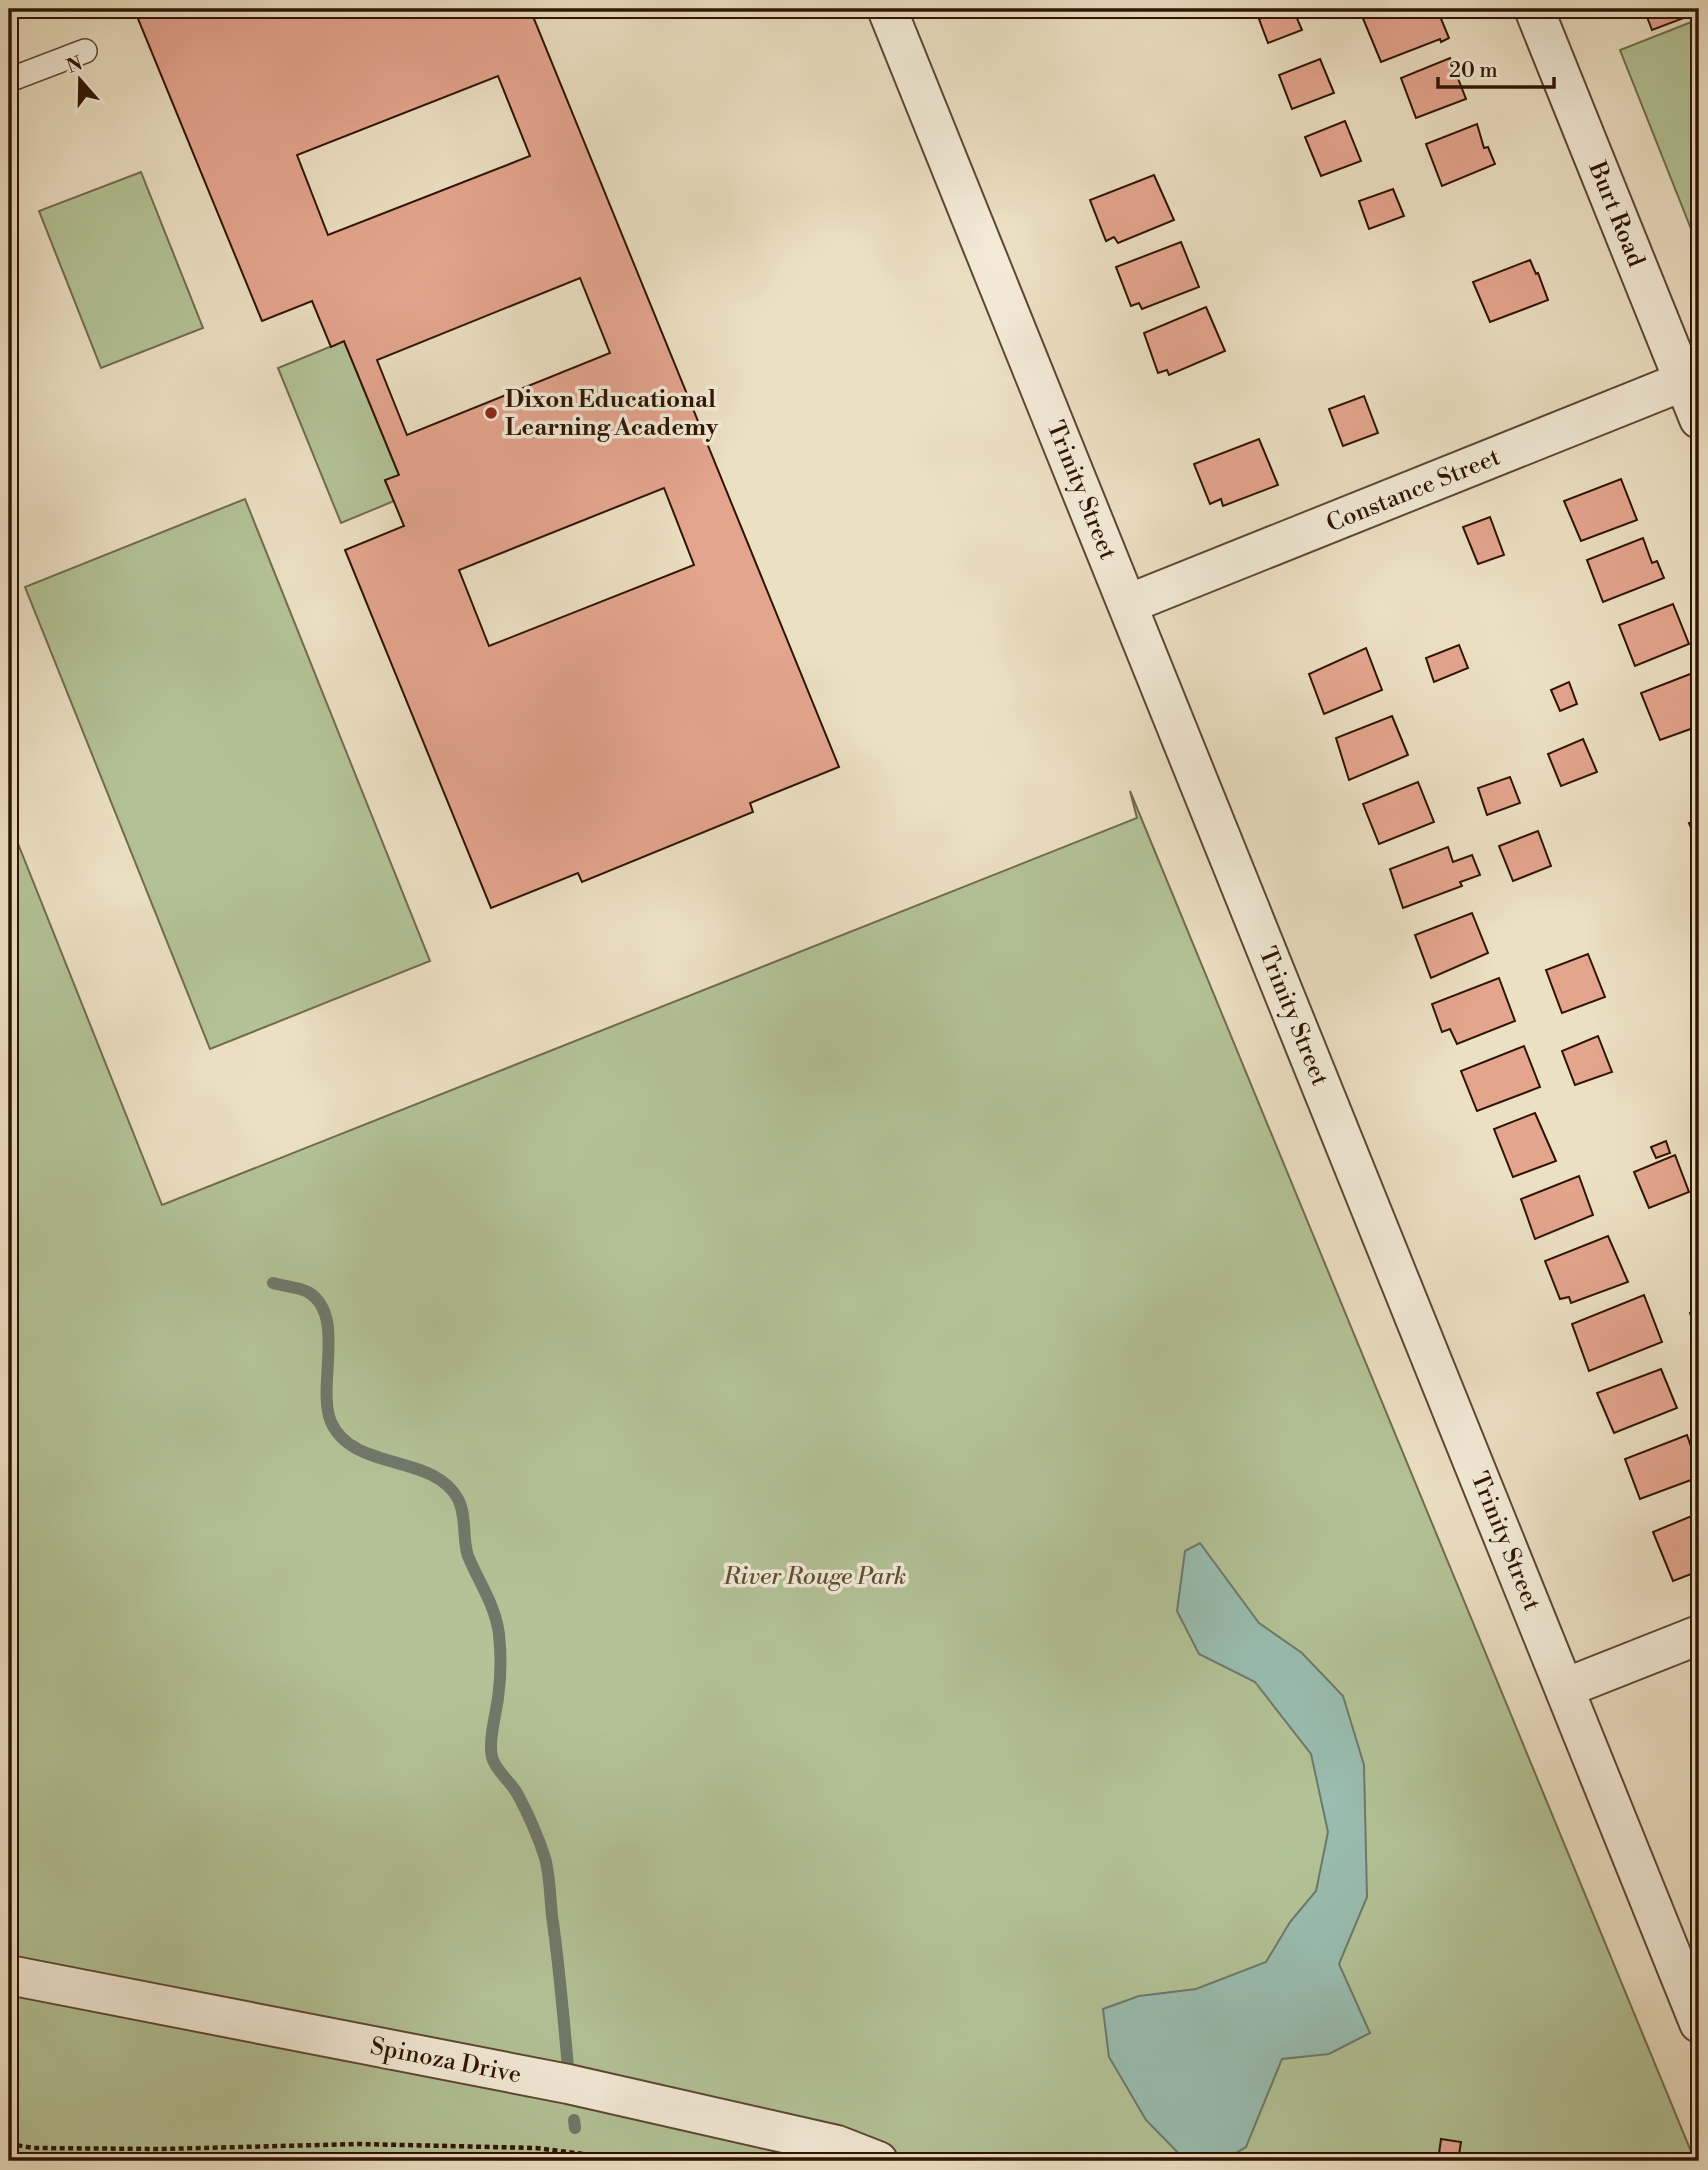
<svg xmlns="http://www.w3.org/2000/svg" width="1708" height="2170" viewBox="0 0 1708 2170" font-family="'Libre Bodoni',serif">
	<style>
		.green { fill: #b3c397; stroke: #716c4d; stroke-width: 2 }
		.water { fill: #99bdb0; stroke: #6f796b; stroke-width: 2 }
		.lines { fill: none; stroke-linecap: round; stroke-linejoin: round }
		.stream { stroke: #6f796b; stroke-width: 12 }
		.building { fill: #e4a58f; stroke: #2f1403; stroke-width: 2; fill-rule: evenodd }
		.service-casing { stroke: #5e4733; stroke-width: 26 }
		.minor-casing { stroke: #5e4733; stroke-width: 42 }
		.tertiary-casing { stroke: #5e4733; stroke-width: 42 }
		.path { stroke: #2f1403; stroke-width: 4.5; stroke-dasharray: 5 3.5; stroke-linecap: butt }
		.service { stroke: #f3ebd8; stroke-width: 23 }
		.minor { stroke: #f3ebd8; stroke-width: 38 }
		.tertiary { stroke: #f3ebd8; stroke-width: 38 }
		.poi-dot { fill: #8f2418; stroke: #f3ebd8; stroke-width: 2.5 }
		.labels { text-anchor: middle; stroke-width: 7; stroke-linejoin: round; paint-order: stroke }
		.street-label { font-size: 24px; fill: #2f1403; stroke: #f3ebd8 }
		.poi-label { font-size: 24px; font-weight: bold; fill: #2f1403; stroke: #f3ebd8; text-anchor: start }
		.park-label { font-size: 24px; font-style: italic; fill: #5d5137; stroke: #f3ebd8 }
	</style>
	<rect width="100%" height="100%" fill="#ece0c3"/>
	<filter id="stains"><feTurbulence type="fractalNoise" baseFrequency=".00286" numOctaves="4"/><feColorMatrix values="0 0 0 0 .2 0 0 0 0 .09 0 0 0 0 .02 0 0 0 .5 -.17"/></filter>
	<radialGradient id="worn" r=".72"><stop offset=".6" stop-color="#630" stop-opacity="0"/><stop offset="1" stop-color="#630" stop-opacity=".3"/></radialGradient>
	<g class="green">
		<polygon points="1699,19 1699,249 1620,50"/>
		<polygon points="141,172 203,328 101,368 39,211"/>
		<polygon points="344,341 399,475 385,481 394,501 341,523 278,368"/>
		<polygon points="245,499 430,961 210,1049 25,587"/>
		<polygon points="1130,791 1695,2161 9,2161 9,821 162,1205 1137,818"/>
	</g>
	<polygon class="water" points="1200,1543 1259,1623 1302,1653 1343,1696 1364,1765 1367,1897 1339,1964 1370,2033 1329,2054 1282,2059 1246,2147 1222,2161 1186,2161 1146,2120 1109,2057 1103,2009 1139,1996 1196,1989 1266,1962 1290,1922 1316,1891 1328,1832 1311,1754 1255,1682 1199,1654 1177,1611 1185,1551"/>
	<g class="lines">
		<g class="stream">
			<path d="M273 1283C283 1286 299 1287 308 1292 347 1315 316 1386 331 1422 353 1472 434 1453 458 1499 467 1516 462 1538 468 1556 479 1583 495 1604 499 1634 501 1654 501 1678 498 1698 496 1714 487 1745 493 1760 498 1773 512 1783 518 1795 527 1812 539 1839 545 1858 550 1876 550 1897 552 1916 560 1970 564 2024 569 2079"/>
			<polyline points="574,2120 575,2128"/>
		</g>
	</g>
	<g class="building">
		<path d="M134 9H530L839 767 750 803 753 812 582 882 578 873 491 908 345 550 404 526 385 480 399 475 344 341 331 347 312 301 262 321ZM498 76 530 156 328 235 297 155ZM580 278 610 353 407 435 377 360ZM664 488 694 565 489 646 459 570Z"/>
		<polygon points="1285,9 1293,9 1302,30 1268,43 1259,19"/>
		<polygon points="1381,9 1437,9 1449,38 1441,42 1440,39 1381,62 1362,16"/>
		<polygon points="1644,9 1695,9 1697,13 1652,30"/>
		<polygon points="1450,58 1466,99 1416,118 1401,78"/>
		<polygon points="1320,59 1334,93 1292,109 1279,75"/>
		<polygon points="1345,121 1361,161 1321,176 1305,137"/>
		<polygon points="1477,124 1484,148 1488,147 1495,164 1442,186 1426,144"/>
		<polygon points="1154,175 1174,220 1118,243 1114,237 1106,241 1090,200"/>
		<polygon points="1393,189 1404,216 1369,229 1359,201"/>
		<polygon points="1181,242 1199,287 1142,309 1139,303 1131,306 1116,267"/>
		<polygon points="1530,260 1536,274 1538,273 1548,300 1490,322 1473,282"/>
		<polygon points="1206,307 1225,351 1169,375 1167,370 1158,373 1144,333"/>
		<polygon points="1364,396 1378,433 1343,446 1329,409"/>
		<polygon points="1259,439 1278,485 1223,506 1221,499 1210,504 1194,464"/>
		<polygon points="1621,479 1637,520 1581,541 1564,501"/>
		<polygon points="1490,517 1504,555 1478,564 1463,527"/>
		<polygon points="1643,538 1652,563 1657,561 1664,578 1603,602 1587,560"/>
		<polygon points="1673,604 1689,644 1635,666 1619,625"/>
		<polygon points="1459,645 1468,668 1434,682 1426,658"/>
		<polygon points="1366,648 1382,690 1324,714 1309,674"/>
		<polygon points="1698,671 1699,726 1660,740 1641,693"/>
		<polygon points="1569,682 1577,704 1560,711 1551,690"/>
		<polygon points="1392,716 1408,755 1349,780 1336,738"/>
		<polygon points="1583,739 1597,772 1561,786 1548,754"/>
		<polygon points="1510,777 1520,803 1487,815 1478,788"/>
		<polygon points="1418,782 1434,822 1379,844 1363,804"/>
		<polygon points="1699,819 1699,847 1689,823"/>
		<polygon points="1538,831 1551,866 1513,881 1499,846"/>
		<polygon points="1448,847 1453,862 1472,855 1480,875 1460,882 1462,886 1403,908 1390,869"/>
		<polygon points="1472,913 1488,953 1431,978 1415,935"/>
		<polygon points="1588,954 1605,997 1562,1013 1546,970"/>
		<polygon points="1499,978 1515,1021 1457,1044 1450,1029 1442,1032 1432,1004"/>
		<polygon points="1598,1036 1612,1072 1575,1085 1562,1051"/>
		<polygon points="1524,1046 1540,1087 1477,1111 1461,1071"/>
		<polygon points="1535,1113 1556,1161 1513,1177 1494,1129"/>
		<polygon points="1666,1141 1670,1153 1656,1158 1651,1147"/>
		<polygon points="1675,1155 1689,1192 1649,1208 1634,1172"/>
		<polygon points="1579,1176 1593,1215 1535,1239 1521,1199"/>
		<polygon points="1608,1236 1628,1282 1571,1303 1569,1297 1560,1299 1545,1261"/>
		<polygon points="1644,1295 1662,1342 1589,1371 1572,1324"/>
		<polygon points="1699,1309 1699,1335 1690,1313"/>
		<polygon points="1661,1369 1677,1408 1614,1433 1597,1393"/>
		<polygon points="1687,1435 1699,1470 1699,1477 1640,1499 1625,1459"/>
		<polygon points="1699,1513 1699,1571 1673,1581 1653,1532"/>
		<polygon points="1441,2139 1461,2142 1458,2161 1438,2161"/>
	</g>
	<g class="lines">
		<g class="service-casing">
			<polyline id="service" points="9,80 85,51"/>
		</g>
		<g class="minor-casing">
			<g id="minor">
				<polyline points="887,9 1699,2023"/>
				<polyline points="1534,9 1699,419"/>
				<polyline points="1128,604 1699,375"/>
				<polyline points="1565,1688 1699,1635"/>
			</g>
		</g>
		<g class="tertiary-casing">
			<polyline id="tertiary" points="9,1975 568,2084 837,2145 878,2161"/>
		</g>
		<polyline class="path" points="9,2144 34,2148 161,2149 360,2144 536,2148 638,2161"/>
		<use href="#service" class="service"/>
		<use href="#minor" class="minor"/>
		<use href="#tertiary" class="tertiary"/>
	</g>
	<circle class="poi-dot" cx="491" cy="413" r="7"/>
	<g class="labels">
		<g class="street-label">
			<text transform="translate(1617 214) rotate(68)" y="8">Burt Road</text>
			<text transform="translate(1082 490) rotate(68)" y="8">Trinity Street</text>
			<text transform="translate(1413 490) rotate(-22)" y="8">Constance Street</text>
			<text transform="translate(1294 1016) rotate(68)" y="8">Trinity Street</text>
			<text transform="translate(1506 1541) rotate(68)" y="8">Trinity Street</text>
			<text transform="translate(446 2060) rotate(11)" y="8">Spinoza Drive</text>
		</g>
		<g class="poi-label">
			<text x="505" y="407">Dixon Educational<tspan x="505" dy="28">Learning Academy</tspan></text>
		</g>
		<g class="park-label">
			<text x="815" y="1584">River Rouge Park</text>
		</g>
	</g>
	<rect width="1708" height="2170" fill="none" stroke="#ece0c3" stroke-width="35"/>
	<rect x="10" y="10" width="1687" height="2149" fill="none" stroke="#2f1403" stroke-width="3.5"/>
	<rect x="18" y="18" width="1673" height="2135" fill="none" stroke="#2f1403" stroke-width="2"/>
	<g transform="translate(80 80) rotate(340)" stroke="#f3ebd8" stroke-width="5" paint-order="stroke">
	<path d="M0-5L12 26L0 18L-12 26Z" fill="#2f1403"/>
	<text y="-10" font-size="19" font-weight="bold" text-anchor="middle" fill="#2f1403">N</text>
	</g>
	<path d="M1438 77v10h116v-10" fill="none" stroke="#2f1403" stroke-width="3.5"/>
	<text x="1449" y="77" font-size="21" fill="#2f1403" stroke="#f3ebd8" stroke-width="5" paint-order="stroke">20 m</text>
	<rect width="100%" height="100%" filter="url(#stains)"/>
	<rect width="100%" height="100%" fill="url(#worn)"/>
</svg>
